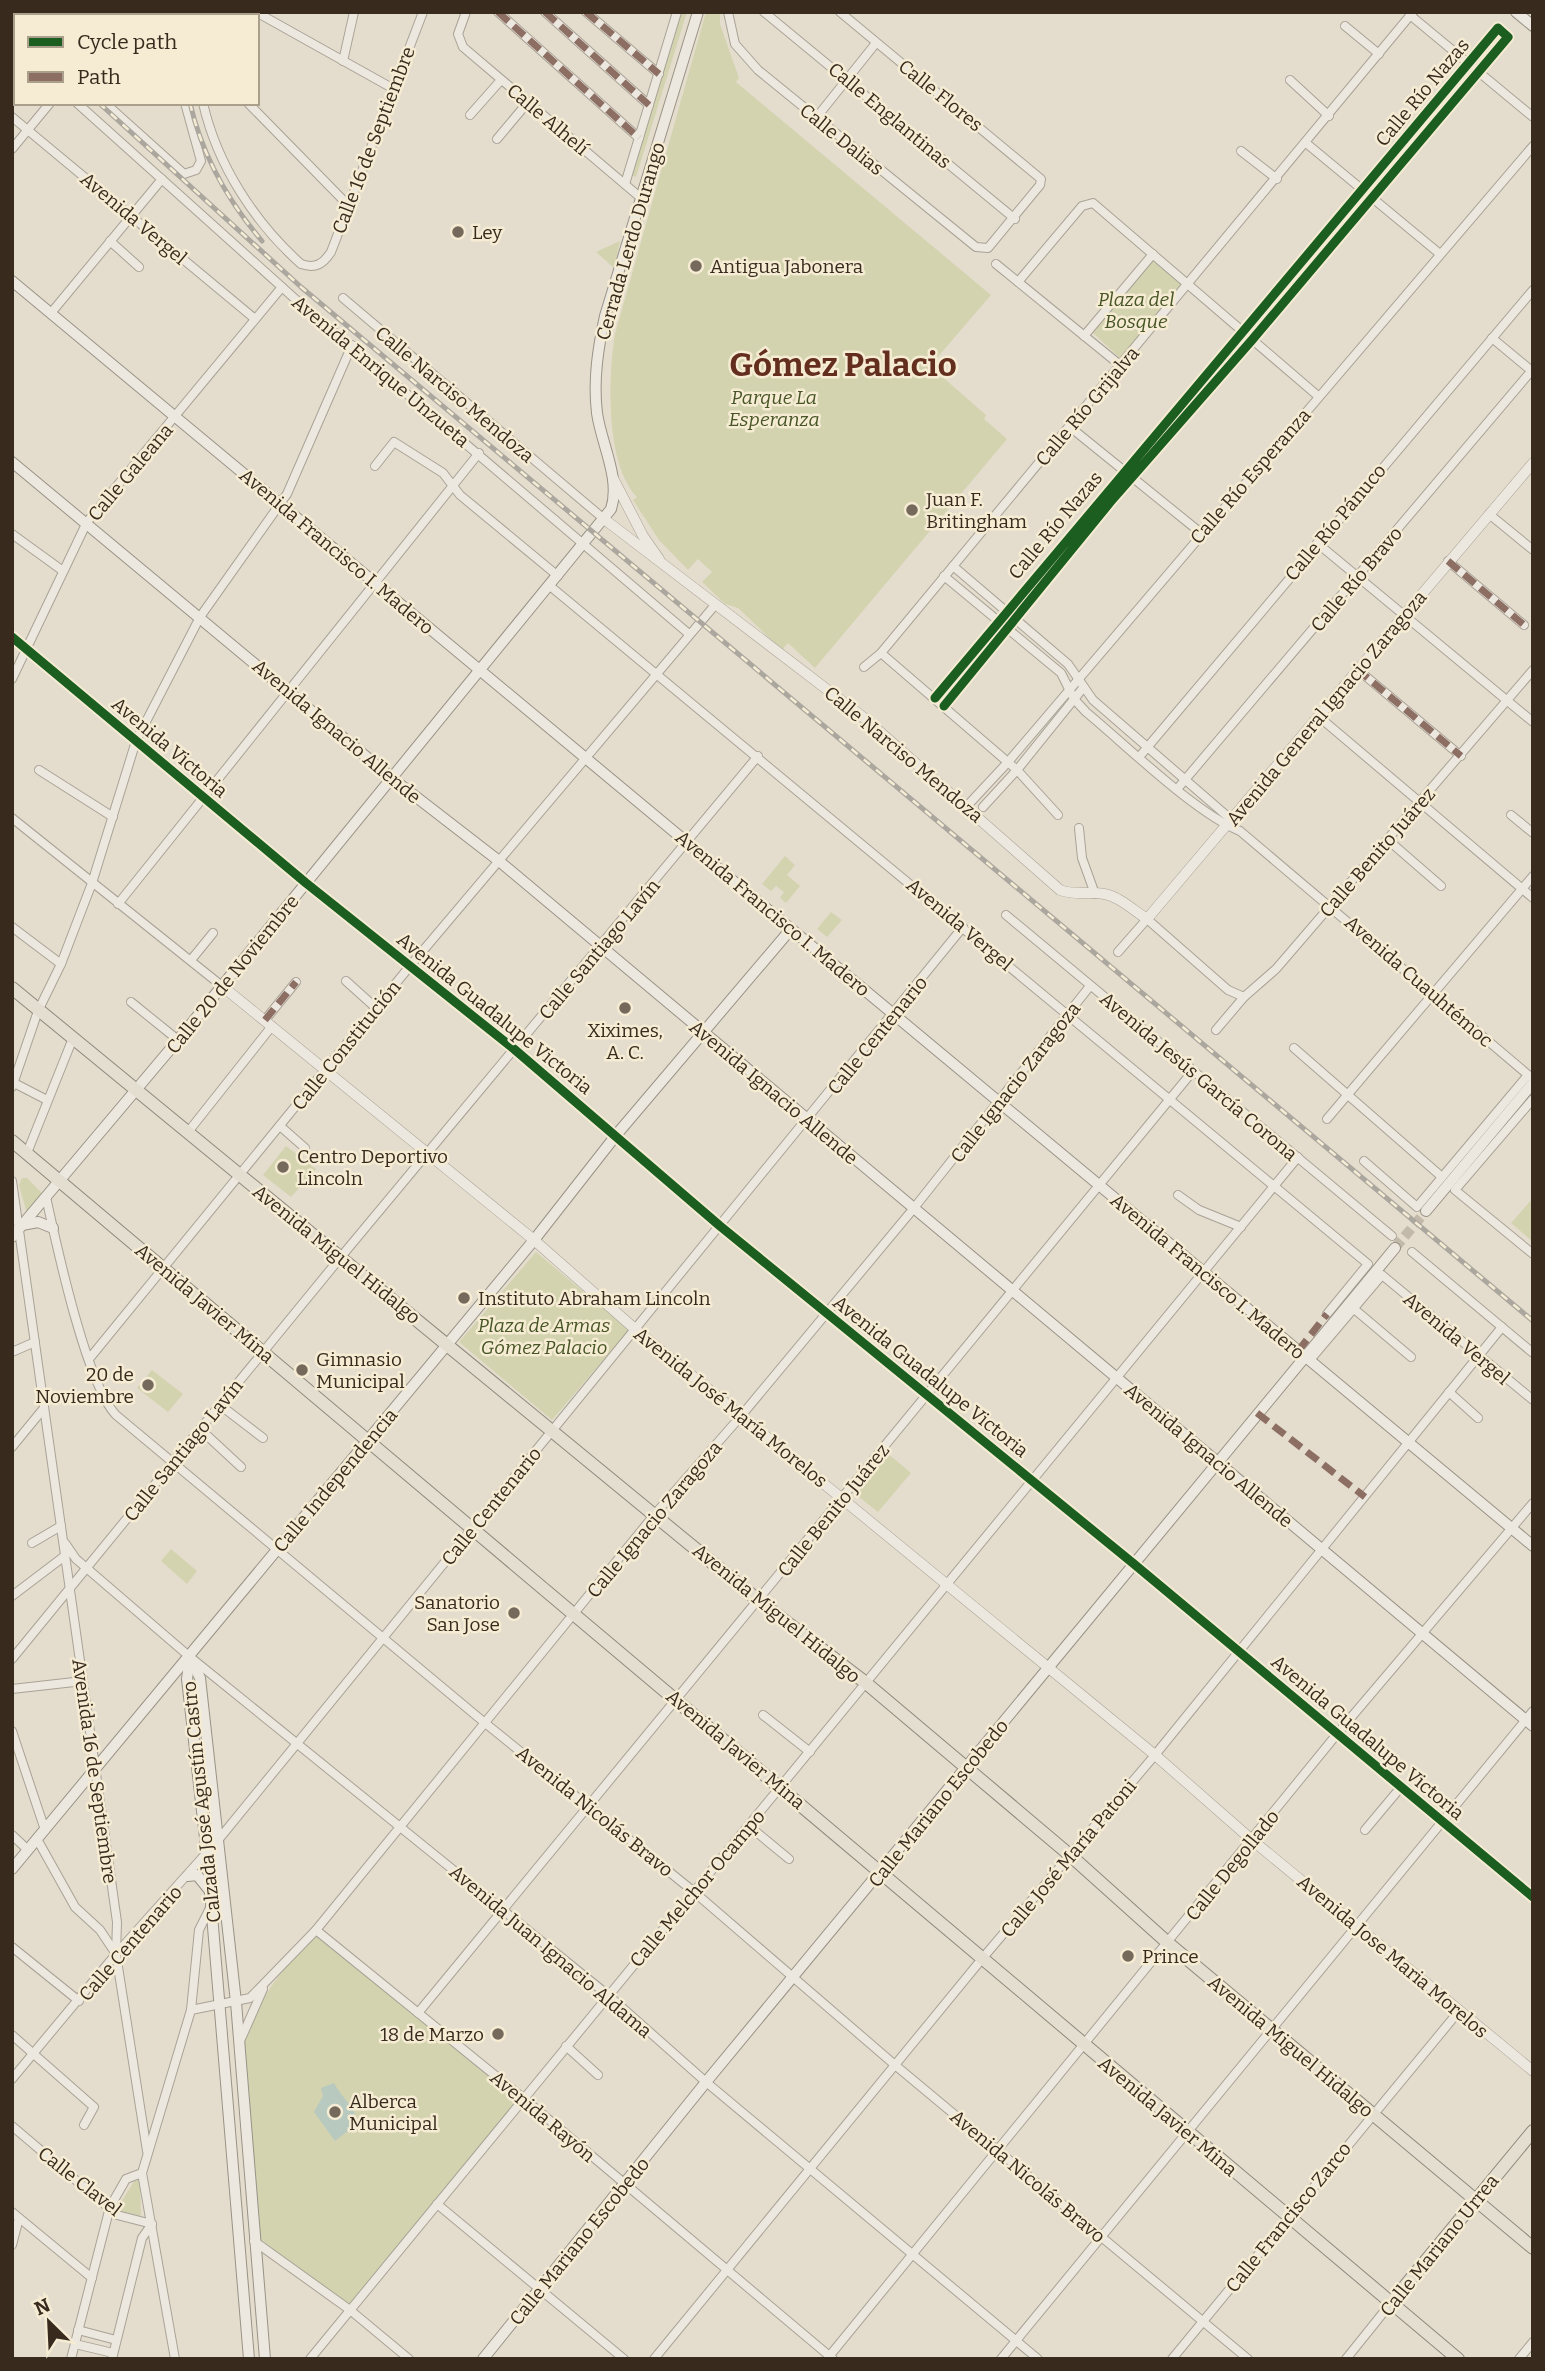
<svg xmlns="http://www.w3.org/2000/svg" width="1545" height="2371" viewBox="0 0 1545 2371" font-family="Bitter,serif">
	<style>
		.green { fill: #d3d3b0 }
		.water { fill: #b8c9bf }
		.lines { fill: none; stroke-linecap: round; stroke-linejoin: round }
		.secondary-tunnel { stroke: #c2b9aa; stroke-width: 10; stroke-dasharray: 10 5; stroke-linecap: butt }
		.minor-casing { stroke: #a9a296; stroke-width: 10 }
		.tertiary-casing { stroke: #a9a296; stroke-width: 11 }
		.secondary-casing { stroke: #999286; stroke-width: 12 }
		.primary-casing { stroke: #8f887d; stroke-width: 14 }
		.minor { stroke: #ece8df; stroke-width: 8 }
		.tertiary { stroke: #ece8df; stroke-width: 10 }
		.secondary { stroke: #ece8df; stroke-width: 10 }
		.primary { stroke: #e3ded0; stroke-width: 12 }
		.rail-casing { stroke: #aba79f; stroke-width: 5 }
		.rail { stroke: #f5ecd3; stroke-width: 2.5; stroke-dasharray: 8; stroke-linecap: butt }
		.quiet { stroke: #8d6e63; stroke-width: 7; stroke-dasharray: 14 7; stroke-linecap: butt }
		.cycleway-casing { stroke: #f5ecd3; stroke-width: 13 }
		.cycleway { stroke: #1b5e20; stroke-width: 9 }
		.poi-dot { fill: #74695b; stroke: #f5ecd3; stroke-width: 2.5 }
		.labels { text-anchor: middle; stroke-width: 5; stroke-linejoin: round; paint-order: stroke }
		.street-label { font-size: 19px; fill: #382b1e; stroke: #f5ecd3 }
		.poi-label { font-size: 19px; fill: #382b1e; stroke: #f5ecd3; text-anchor: start }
		.park-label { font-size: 19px; font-style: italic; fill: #475425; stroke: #f5ecd3 }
		.town-label { font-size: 33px; font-weight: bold; fill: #642e1e; stroke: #f5ecd3 }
	</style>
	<rect width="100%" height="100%" fill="#e4ddcd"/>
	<g class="green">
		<polygon points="680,12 687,12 636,177 629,174"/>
		<path d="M706 12H720V24L739 78 736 82 991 295 930 366 986 415 984 419 1007 439 815 668 788 643 782 650 738 608 725 604 702 582 712 572 698 559 688 570 659 540 633 500 637 497C605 464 608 376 615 334Z"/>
		<polygon points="620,241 614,268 596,252"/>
		<polygon points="1155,256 1185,282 1121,359 1091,331"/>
		<polygon points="785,856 795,865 787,875 800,886 786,903 780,898 784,892 776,886 771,891 762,884"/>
		<polygon points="831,912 842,920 827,937 817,929"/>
		<polygon points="286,1146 316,1169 291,1197 263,1175"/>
		<polygon points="22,1178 27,1178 43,1194 27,1214 19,1185"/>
		<polygon points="1533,1198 1533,1242 1511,1223"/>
		<polygon points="536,1252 629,1330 552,1420 459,1342"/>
		<polygon points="152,1370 183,1394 168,1412 137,1388"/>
		<polygon points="887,1453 911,1473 878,1512 854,1493"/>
		<polygon points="171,1549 197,1571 187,1584 161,1561"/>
		<path d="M316 1930 523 2098 351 2310 259 2238 243 2049C254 2000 285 1968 316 1930Z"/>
		<polygon points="135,2180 140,2181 141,2216 116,2210"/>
	</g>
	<path class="water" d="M334 2083C341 2097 355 2107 358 2123L335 2141 314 2112 323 2096 321 2088Z"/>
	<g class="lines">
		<polyline class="secondary-tunnel" points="1395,1248 1426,1211"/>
		<g class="minor-casing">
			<g id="minor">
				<polyline points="140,12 144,16"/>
				<polyline points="165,12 169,16"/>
				<polyline points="256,12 392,88"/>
				<polyline points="466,12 458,34 463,47 641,198"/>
				<polyline points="498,12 639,138"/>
				<polyline points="545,12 649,105"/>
				<polyline points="586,12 659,74"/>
				<polyline points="728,12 735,44 758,70 976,247 988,248 1040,185 1041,179 840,12"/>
				<polyline points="764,12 1015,219"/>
				<polyline points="12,15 16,19"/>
				<polyline points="1410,15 1533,117"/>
				<polyline points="175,16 176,12"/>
				<polyline points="197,16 197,12"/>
				<polyline points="1345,26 1379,54"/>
				<polyline points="12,39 16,43"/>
				<polyline points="343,61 354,12"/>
				<polyline points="1290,80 1329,116"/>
				<polyline points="77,103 293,297 689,634"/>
				<polyline points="105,103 184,174 196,170 201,161 185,103"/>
				<path d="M203 103C217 165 255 223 301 264 316 269 323 264 331 252L423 12"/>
				<polyline points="248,103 347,204"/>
				<polyline points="470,115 501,80"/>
				<polyline points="12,117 255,319"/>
				<polyline points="816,118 876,43"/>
				<polyline points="497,139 528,102"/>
				<polyline points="1306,143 1440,254"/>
				<polyline points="12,149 50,103"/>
				<polyline points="1241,151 1277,179"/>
				<polyline points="625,184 677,12"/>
				<polyline points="110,241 139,267"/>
				<polyline points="996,264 1120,365"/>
				<polyline points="1018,282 1082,206 1093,203 1318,396"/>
				<polyline points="343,298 604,519"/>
				<polyline points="51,313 162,179"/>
				<polyline points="1084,336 1153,254"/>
				<polyline points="1492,338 1533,372"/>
				<polyline points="1070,427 1201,533"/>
				<polyline points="375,466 394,442 443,473 460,495 558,576"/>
				<polyline points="1489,514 1533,550"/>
				<polyline points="12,534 63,571"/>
				<polyline points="1317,543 1533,722"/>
				<polyline points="1448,561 1524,625"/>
				<polyline points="953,566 1068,664 1093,700 1234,822"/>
				<path d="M944 576 1061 673 1074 699 1086 712C1126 745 1195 813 1240 831L1533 1079"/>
				<polyline points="550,586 1368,1264 1327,1314"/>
				<polyline points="12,637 306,883"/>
				<polyline points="881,653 1017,770 1058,815"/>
				<polyline points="864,667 881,653 1413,12"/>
				<polyline points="1357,669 1461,756"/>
				<polyline points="12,679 87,522 282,287"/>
				<polyline points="935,698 1498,28 1508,37 1252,340 1112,500 944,706"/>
				<polyline points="1318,716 1533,898"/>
				<polyline points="1140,756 1533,290"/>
				<polyline points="39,770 113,817"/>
				<polyline points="1178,788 1533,369"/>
				<polyline points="967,806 1008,762 1533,146"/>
				<polyline points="983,807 1017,770 1083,688"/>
				<polyline points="1511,815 1533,833"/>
				<polyline points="12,818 222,986"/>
				<polyline points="1079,828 1082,858 1095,894"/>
				<polyline points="1388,840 1441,886"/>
				<polyline points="118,904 479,453"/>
				<polyline points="1006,915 1392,1236"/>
				<polyline points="12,927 61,964"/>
				<polyline points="1118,952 1147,919 1228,990 1244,997"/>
				<polyline points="191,960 213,933"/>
				<polyline points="346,981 376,1008"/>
				<polyline points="131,1002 178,1040"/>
				<polyline points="265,1020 296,982"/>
				<polyline points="1216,1030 1244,997 1276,969 1533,670"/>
				<polyline points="1294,1048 1442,1177"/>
				<polyline points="14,1083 47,1100"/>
				<polyline points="12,1087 38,1011 61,964 92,883 136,741 200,617 287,494 352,345"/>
				<polyline points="1533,1099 1455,1190 1533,1254"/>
				<polyline points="1327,1119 1533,876"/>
				<polyline points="280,1126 305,1148"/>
				<polyline points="188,1132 272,1026"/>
				<polyline points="27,1153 73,1038"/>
				<polyline points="1364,1161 1417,1207 1528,1075"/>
				<polyline points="12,1181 117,1922 116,1954 147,2151"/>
				<polyline points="1178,1195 1199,1210 1241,1227"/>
				<path d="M46 1197C56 1243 86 1384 116 1415L485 1723 693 1891 895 2065 1248 2359"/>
				<polyline points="1412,1252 1533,1353"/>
				<polyline points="1353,1308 1411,1357"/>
				<polyline points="12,1352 35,1342"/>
				<polyline points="89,1359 410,966 715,605"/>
				<polyline points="1310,1360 1382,1275 1533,1400"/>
				<polyline points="1449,1392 1478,1418"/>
				<polyline points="220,1405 263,1438"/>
				<polyline points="200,1429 241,1467"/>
				<polyline points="12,1447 44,1408"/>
				<polyline points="32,1543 61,1526"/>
				<polyline points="65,1543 76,1559 190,1657 609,1996 706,2082 1038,2359"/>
				<polyline points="12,1596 66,1555"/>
				<polyline points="12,1659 340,1258 758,756"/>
				<polyline points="12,1689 83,1681"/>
				<polyline points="763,1715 810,1752"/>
				<polyline points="12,1731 45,1830"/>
				<polyline points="749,1826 789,1859"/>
				<polyline points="1365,1830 1401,1787"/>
				<polyline points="12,1835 28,1850"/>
				<polyline points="37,1839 75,1907 100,1930 116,1954"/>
				<polyline points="316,1930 523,2098 833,2359"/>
				<polyline points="12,1947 79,2001"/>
				<polyline points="191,2010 250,1998 316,1930 655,1514 741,1416 914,1208 1090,986"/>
				<polyline points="418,2013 1193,1071"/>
				<polyline points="12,2035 94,2107 84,2125"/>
				<polyline points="240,2041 263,1989"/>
				<polyline points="566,2046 598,2075"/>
				<polyline points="12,2079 116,1954 219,1839 963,927"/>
				<polyline points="12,2126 117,2215 152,2224"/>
				<polyline points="437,2204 624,2359"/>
				<polyline points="12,2212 92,2278"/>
				<polyline points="254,2241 350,2310 409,2359"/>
				<polyline points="12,2245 19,2218"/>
				<polyline points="78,2330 116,2340"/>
				<polyline points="75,2344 113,2353"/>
				<polyline points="71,2359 110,2207 126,2179 142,2173"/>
				<polyline points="112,2359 142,2238 152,2224"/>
				<polyline points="175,2359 142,2173 191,2010 199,1930 211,1906"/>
				<polyline points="310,2359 1298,1157"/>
				<polyline points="654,2359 981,1960 1155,1755 1502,1327"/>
				<polyline points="827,2359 1337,1734 1533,1503"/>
				<polyline points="1001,2359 1533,1711"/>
				<polyline points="1172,2359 1459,2011"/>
				<polyline points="1346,2359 1391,2303"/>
				<polyline points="1519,2359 1533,2342"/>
			</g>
		</g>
		<g class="tertiary-casing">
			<g id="tertiary">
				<polyline points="613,478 643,536 659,559"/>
				<path d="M604 519 863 717 1060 890C1075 896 1088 891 1104 894 1120 897 1133 910 1147 919L1533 463"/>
				<polyline points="306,883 514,1049 720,1226 1134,1564 1533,1897"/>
				<polyline points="222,986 534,1240 635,1329 1155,1755 1252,1840 1533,2071"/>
			</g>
		</g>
		<g class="secondary-casing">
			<g id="secondary">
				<polyline points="1516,12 1533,26"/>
				<polyline points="12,281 1533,1546"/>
				<polyline points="12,462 393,779 499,861 1533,1726"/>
				<polyline points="1426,1211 1533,1083"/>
				<polyline points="22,1225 38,1222 53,1228"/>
				<path d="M12 1237 178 1040 611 509C621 479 601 443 597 413 593 380 598 348 605 316L698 12"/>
				<polyline points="190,1657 200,1678 236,2002 265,2359"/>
				<polyline points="190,1657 187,1679 207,1855 249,2359"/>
				<polyline points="12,1869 534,1240 617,1134 791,929"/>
				<polyline points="188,1876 197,1875 209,1890"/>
				<polyline points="483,2359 706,2082 1395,1248"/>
			</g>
		</g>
		<g class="primary-casing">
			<g id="primary">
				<polyline points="43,16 46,12"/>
				<polyline points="12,60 15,56"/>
				<polyline points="12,988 759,1601 866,1683 1071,1856 1168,1943 1533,2248"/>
				<polyline points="12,1141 1458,2359"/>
				<polyline points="1391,2303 1533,2131"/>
			</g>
		</g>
		<use href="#minor" class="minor"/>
		<use href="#tertiary" class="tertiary"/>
		<use href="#secondary" class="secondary"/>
		<use href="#primary" class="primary"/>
		<g class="rail-casing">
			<g id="rail">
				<polyline points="185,16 186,12"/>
				<polyline points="12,22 16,25"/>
				<polyline points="99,103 301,287 1533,1321"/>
				<path d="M190 103C202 155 228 201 262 241"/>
			</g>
		</g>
		<use href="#rail" class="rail"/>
		<g class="quiet">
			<polyline points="498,12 639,138"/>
			<polyline points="545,12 649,105"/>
			<polyline points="586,12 659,74"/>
			<polyline points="1448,561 1524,625"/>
			<polyline points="1357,669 1461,756"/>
			<polyline points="265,1020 296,982"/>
			<polyline points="1298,1351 1327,1314"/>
			<polyline points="1257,1413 1365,1497"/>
		</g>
		<g class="cycleway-casing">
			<g id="cycleway">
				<polyline points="12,637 306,883 514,1049 720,1226 1134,1564 1533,1897"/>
				<polyline points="935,698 1498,28 1508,37 1252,340 1112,500 944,706"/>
			</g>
		</g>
		<use href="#cycleway" class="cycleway"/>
	</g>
	<g class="poi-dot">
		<circle cx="458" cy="232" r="7"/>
		<circle cx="696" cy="266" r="7"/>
		<circle cx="912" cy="510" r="7"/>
		<circle cx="625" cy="1008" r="7"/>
		<circle cx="283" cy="1167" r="7"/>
		<circle cx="464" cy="1298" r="7"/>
		<circle cx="302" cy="1370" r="7"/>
		<circle cx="148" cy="1385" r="7"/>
		<circle cx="514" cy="1613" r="7"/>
		<circle cx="1128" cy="1956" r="7"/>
		<circle cx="498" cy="2034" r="7"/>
		<circle cx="335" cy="2112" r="7"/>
	</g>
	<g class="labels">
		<g class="street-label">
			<text transform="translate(1422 92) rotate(-50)" y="7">Calle Río Nazas</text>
			<text transform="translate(941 95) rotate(39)" y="7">Calle Flores</text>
			<text transform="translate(890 115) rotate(40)" y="7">Calle Englantinas</text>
			<text transform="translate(548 119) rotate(40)" y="7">Calle Alhelí</text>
			<text transform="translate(842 139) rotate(39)" y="7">Calle Dalias</text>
			<text transform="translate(373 140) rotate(-69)" y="7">Calle 16 de Septiembre</text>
			<text transform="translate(134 218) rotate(40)" y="7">Avenida Vergel</text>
			<text transform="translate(630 241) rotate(-74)" y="7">Cerrada Lerdo Durango</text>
			<text transform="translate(381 371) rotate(40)" y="7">Avenida Enrique Unzueta</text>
			<text transform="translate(455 394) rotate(40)" y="7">Calle Narciso Mendoza</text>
			<text transform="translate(1087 406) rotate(-50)" y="7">Calle Río Grijalva</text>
			<text transform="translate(130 472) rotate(-50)" y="7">Calle Galeana</text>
			<text transform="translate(1250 476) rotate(-49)" y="7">Calle Río Esperanza</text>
			<text transform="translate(1335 522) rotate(-50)" y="7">Calle Río Pánuco</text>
			<text transform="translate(1055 525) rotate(-50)" y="7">Calle Río Nazas</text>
			<text transform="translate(337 551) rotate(40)" y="7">Avenida Francisco I. Madero</text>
			<text transform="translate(1356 579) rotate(-50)" y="7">Calle Río Bravo</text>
			<text transform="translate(1326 708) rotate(-50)" y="7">Avenida General Ignacio Zaragoza</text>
			<text transform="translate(337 731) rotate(40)" y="7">Avenida Ignacio Allende</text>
			<text transform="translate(170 747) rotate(40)" y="7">Avenida Victoria</text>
			<text transform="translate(904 754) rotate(40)" y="7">Calle Narciso Mendoza</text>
			<text transform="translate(1377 852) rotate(-49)" y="7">Calle Benito Juárez</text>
			<text transform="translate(773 913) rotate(40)" y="7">Avenida Francisco I. Madero</text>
			<text transform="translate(960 924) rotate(40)" y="7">Avenida Vergel</text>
			<text transform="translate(599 949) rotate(-50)" y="7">Calle Santiago Lavín</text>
			<text transform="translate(232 974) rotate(-51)" y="7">Calle 20 de Noviembre</text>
			<text transform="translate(1419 981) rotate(41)" y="7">Avenida Cuauhtémoc</text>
			<text transform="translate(495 1013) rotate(39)" y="7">Avenida Guadalupe Victoria</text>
			<text transform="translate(877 1035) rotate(-51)" y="7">Calle Centenario</text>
			<text transform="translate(346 1045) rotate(-51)" y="7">Calle Constitución</text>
			<text transform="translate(1199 1076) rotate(40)" y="7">Avenida Jesús García Corona</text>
			<text transform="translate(1015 1082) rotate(-52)" y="7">Calle Ignacio Zaragoza</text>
			<text transform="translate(774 1092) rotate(40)" y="7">Avenida Ignacio Allende</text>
			<text transform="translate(337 1254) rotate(39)" y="7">Avenida Miguel Hidalgo</text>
			<text transform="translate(1208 1276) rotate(40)" y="7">Avenida Francisco I. Madero</text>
			<text transform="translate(205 1303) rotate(40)" y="7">Avenida Javier Mina</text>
			<text transform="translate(1457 1338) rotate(40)" y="7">Avenida Vergel</text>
			<text transform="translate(931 1376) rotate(39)" y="7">Avenida Guadalupe Victoria</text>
			<text transform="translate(731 1407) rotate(39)" y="7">Avenida José María Morelos</text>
			<text transform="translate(183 1450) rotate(-51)" y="7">Calle Santiago Lavín</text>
			<text transform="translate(1209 1455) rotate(40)" y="7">Avenida Ignacio Allende</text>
			<text transform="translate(335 1480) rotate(-50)" y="7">Calle Independencia</text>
			<text transform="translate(491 1506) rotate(-51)" y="7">Calle Centenario</text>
			<text transform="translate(833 1510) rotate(-51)" y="7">Calle Benito Juárez</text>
			<text transform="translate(654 1519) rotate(-50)" y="7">Calle Ignacio Zaragoza</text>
			<text transform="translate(777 1613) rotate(39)" y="7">Avenida Miguel Hidalgo</text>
			<text transform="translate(1368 1737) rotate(40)" y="7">Avenida Guadalupe Victoria</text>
			<text transform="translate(736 1749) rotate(40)" y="7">Avenida Javier Mina</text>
			<text transform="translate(95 1771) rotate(82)" y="7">Avenida 16 de Septiembre</text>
			<text transform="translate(201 1802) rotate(-96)" y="7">Calzada José Agustín Castro</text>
			<text transform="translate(938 1803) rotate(-51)" y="7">Calle Mariano Escobedo</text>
			<text transform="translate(595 1811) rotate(39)" y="7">Avenida Nicolás Bravo</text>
			<text transform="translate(1068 1858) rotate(-50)" y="7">Calle José María Patoni</text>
			<text transform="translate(1232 1865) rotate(-51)" y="7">Calle Degollado</text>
			<text transform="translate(697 1888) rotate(-50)" y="7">Calle Melchor Ocampo</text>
			<text transform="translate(130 1943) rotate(-49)" y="7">Calle Centenario</text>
			<text transform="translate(551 1951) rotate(40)" y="7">Avenida Juan Ignacio Aldama</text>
			<text transform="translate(1393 1956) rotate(40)" y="7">Avenida Jose Maria Morelos</text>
			<text transform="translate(1291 2046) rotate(40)" y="7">Avenida Miguel Hidalgo</text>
			<text transform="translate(543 2116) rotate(40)" y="7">Avenida Rayón</text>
			<text transform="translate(1168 2116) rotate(40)" y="7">Avenida Javier Mina</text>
			<text transform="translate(1028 2176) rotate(40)" y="7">Avenida Nicolás Bravo</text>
			<text transform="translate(80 2181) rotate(38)" y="7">Calle Clavel</text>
			<text transform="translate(1288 2217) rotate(-51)" y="7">Calle Francisco Zarco</text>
			<text transform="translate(579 2241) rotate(-51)" y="7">Calle Mariano Escobedo</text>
			<text transform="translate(1439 2245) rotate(-51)" y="7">Calle Mariano Urrea</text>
		</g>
		<g class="poi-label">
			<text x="472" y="239">Ley</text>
			<text x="710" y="273">Antigua Jabonera</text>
			<text x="926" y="506">Juan F.<tspan x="926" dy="22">Britingham</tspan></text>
			<text x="625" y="1037" text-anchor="middle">Xiximes,<tspan x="625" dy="22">A. C.</tspan></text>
			<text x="297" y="1163">Centro Deportivo<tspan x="297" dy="22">Lincoln</tspan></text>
			<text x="478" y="1305">Instituto Abraham Lincoln</text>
			<text x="316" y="1366">Gimnasio<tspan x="316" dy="22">Municipal</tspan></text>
			<text x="134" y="1381" text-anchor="end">20 de<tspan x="134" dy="22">Noviembre</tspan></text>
			<text x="500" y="1609" text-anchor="end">Sanatorio<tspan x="500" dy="22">San Jose</tspan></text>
			<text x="1142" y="1963">Prince</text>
			<text x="484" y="2041" text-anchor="end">18 de Marzo</text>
			<text x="349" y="2108">Alberca<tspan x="349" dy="22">Municipal</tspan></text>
		</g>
		<g class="park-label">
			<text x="1136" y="306">Plaza del<tspan x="1136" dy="22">Bosque</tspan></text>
			<text x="774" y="404">Parque La<tspan x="774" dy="22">Esperanza</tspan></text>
			<text x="544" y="1332">Plaza de Armas<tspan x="544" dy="22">Gómez Palacio</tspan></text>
		</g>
		<g class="town-label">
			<text x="843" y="376">Gómez Palacio</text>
		</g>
	</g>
	<rect width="1545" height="2371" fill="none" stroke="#382b1e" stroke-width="28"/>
	<rect x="14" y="14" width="245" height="91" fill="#f5ecd3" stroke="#a99f8b" stroke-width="2"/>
	<rect x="28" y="37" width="35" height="10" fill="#1b5e20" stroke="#a99f8b" stroke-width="2"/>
	<text x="77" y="49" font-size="21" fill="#382b1e">Cycle path</text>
	<rect x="28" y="72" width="35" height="10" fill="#8d6e63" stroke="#a99f8b" stroke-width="2"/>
	<text x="77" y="84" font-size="21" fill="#382b1e">Path</text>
	<g transform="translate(49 2322) rotate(336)" stroke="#f5ecd3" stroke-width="5" paint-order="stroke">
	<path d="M0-5L12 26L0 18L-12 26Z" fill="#382b1e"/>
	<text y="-10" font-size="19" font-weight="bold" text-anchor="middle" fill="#382b1e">N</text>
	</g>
</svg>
